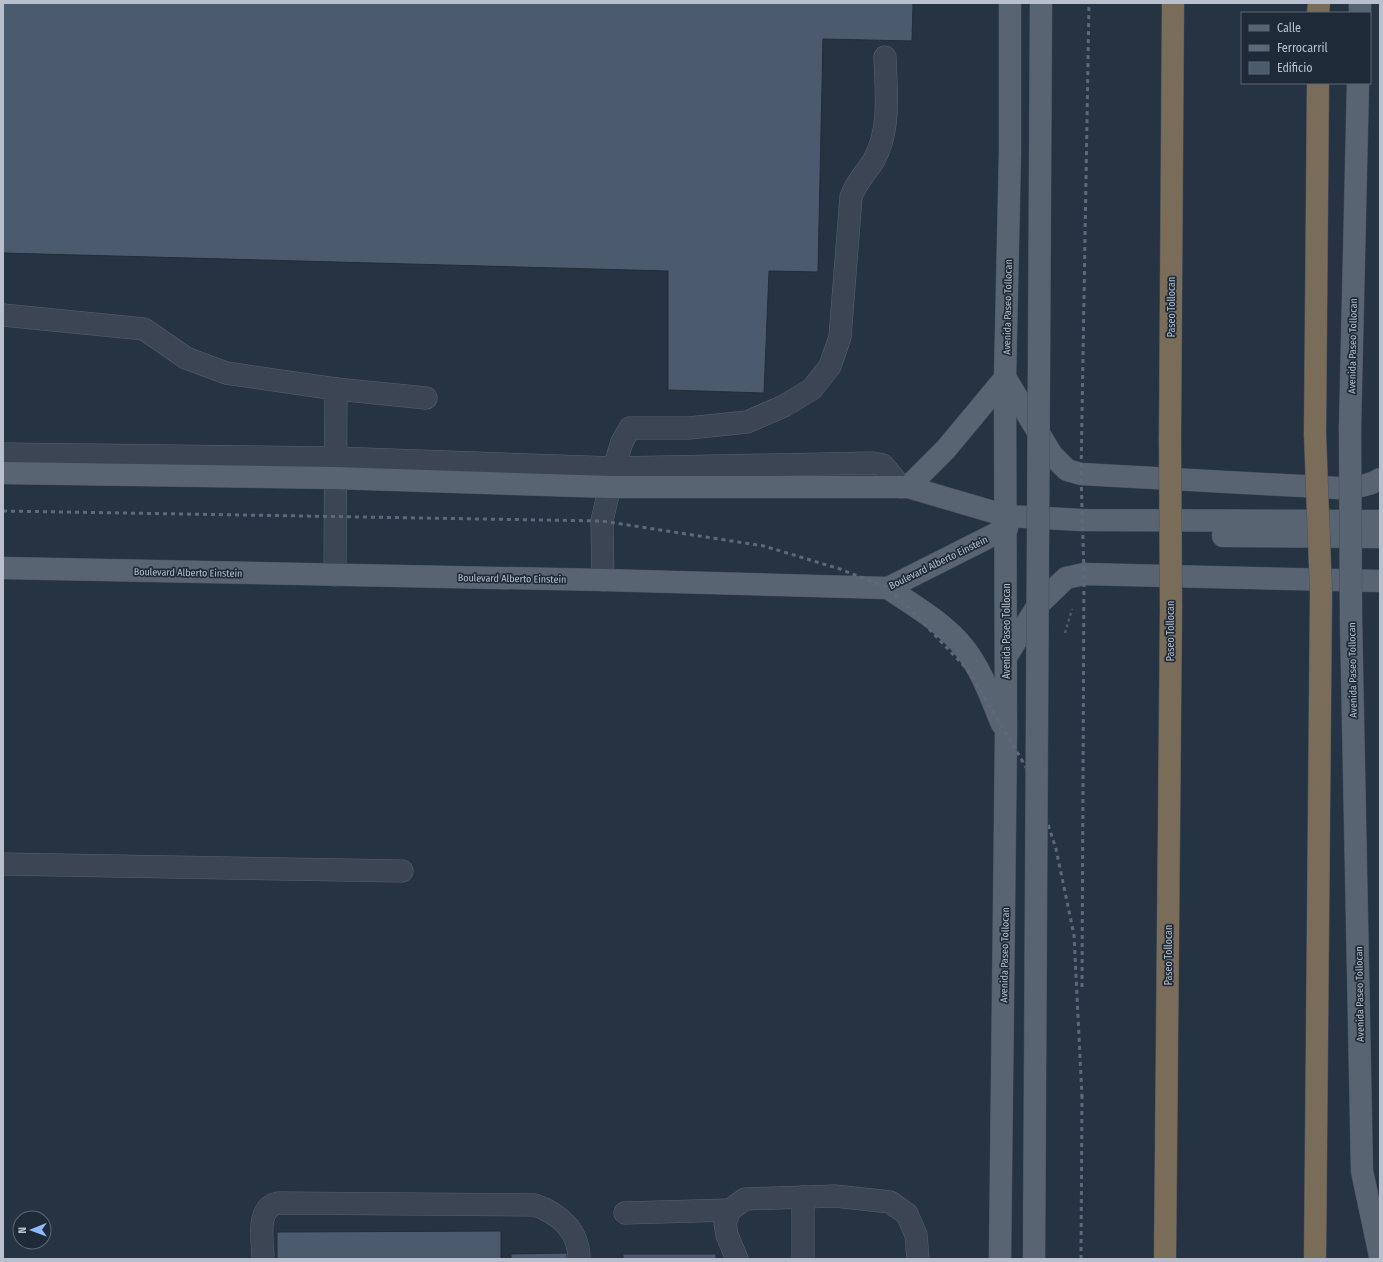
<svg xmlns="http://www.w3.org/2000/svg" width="1383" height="1262" viewBox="0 0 1383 1262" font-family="'Fira Sans Condensed',sans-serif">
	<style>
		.building { fill: #4c5a6d; stroke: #222c3a }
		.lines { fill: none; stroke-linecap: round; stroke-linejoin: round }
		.minor-casing { stroke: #596370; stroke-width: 23 }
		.major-casing { stroke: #454e5c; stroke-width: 23 }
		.highway-casing { stroke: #46505d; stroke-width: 23 }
		.path { stroke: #475e61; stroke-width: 2.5; stroke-dasharray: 3 3; stroke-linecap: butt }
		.minor { stroke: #3b4553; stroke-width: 22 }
		.major { stroke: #596473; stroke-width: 22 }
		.highway { stroke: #796c58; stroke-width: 22 }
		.rail { stroke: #5d697a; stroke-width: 3; stroke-dasharray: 4 4; stroke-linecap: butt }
		.major-bridge-casing { stroke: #454e5c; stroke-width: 23; stroke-linecap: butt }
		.highway-bridge-casing { stroke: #46505d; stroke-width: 23; stroke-linecap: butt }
		.major-bridge { stroke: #596473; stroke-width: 22 }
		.highway-bridge { stroke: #796c58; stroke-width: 22 }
		.labels { text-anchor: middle; stroke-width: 3.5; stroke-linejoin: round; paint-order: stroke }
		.street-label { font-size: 10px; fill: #b8c0cd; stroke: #1f2a38 }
	</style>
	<rect width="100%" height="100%" fill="#263343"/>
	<g class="building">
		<polygon points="3,3 913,3 912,41 823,39 818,272 769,271 764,393 668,390 668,271 3,253"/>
		<polygon points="501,1231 501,1259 277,1259 277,1232"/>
		<polygon points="567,1253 567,1259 511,1259 511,1254"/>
		<rect x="623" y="1254" width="93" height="5"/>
	</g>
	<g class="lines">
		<g class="minor-casing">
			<g id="minor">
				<polyline points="3,315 144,329 186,358 226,373 336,389 335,575"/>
				<polyline points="336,389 426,398"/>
				<polyline points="3,454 336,458 614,468 873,463 883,465 901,487"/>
				<path d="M603 580 602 521 614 468 622 442 630 428H689L747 422 784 406 812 389 830 366 840 337 851 197C856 182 866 173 874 160 891 129 886 91 885 57"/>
				<polyline points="3,864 402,871"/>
				<polyline points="625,1213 730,1210"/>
				<path d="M263 1259C263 1241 255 1208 278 1203L535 1205C560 1214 579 1231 579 1259"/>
				<polyline points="737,1259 727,1235 725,1223 730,1210 745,1199 835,1196 890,1202 907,1214 916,1235 918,1259"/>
				<polyline points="803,1259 803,1197"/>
			</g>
		</g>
		<g class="major-casing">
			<g id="major">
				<polyline points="1360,13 1360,3"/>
				<path d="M1006 379 1052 455 1067 470 1081 474 1338 488C1352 488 1367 487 1380 479"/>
				<polyline points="1350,428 1358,83"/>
				<polyline points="3,473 335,478 611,487 908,487 1007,516 1082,520 1380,521"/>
				<polyline points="908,487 946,449 1005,378"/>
				<polyline points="1223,536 1380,537"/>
				<polyline points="3,568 603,580 888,588 1007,528"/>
				<path d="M888 588C914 606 945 623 965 649 982 671 991 698 1002 724"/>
				<polyline points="1351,619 1362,1171 1380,1256"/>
				<polyline points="1006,657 1038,605 1066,578 1084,574 1380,581"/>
				<polyline points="1000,1259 1006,733 1005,378 1010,152 1010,3"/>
			</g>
		</g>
		<g class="highway-casing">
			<g id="highway">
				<polyline points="1318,13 1319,3"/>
				<polyline points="1315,434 1318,83"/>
				<polyline points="1170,439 1173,3"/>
				<polyline points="1165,1259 1171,607"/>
				<polyline points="1315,1259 1321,592"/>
			</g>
		</g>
		<polyline class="path" points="1065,633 1072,609"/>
		<use href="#minor" class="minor"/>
		<use href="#major" class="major"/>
		<use href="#highway" class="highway"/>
		<g class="rail">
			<polyline points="3,511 602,521 764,546 840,569 888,588 914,613 966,668 1006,733 1034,781 1056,849 1074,935 1082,1097"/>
			<polyline points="1082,987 1084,574 1081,474 1089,3"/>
			<polyline points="1081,1259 1082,1093"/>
		</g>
		<g class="major-bridge-casing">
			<g id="major-bridge">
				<polyline points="1350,428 1351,619"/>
				<polyline points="1034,1259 1041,3"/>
			</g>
		</g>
		<g class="highway-bridge-casing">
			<g id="highway-bridge">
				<polyline points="1315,434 1321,592"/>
				<polyline points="1170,439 1171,607"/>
			</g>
		</g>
		<use href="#major-bridge" class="major-bridge"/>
		<use href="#highway-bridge" class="highway-bridge"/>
	</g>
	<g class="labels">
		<g class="street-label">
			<text transform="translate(1007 307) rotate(-89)" y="4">Avenida Paseo Tollocan</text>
			<text transform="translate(1171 307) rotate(-90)" y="4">Paseo Tollocan</text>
			<text transform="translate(1352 346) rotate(-89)" y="4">Avenida Paseo Tollocan</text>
			<text transform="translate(938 562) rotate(-26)" y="4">Boulevard Alberto Einstein</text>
			<text transform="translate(188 572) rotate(1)" y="4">Boulevard Alberto Einstein</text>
			<text transform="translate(512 578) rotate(1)" y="4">Boulevard Alberto Einstein</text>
			<text transform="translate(1006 631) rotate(-90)" y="4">Avenida Paseo Tollocan</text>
			<text transform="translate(1170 631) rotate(-90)" y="4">Paseo Tollocan</text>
			<text transform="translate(1352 670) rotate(-91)" y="4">Avenida Paseo Tollocan</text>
			<text transform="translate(1004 955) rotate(-89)" y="4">Avenida Paseo Tollocan</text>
			<text transform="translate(1168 955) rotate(-90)" y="4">Paseo Tollocan</text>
			<text transform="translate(1359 994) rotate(-91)" y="4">Avenida Paseo Tollocan</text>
		</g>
	</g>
	<rect width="1383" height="1262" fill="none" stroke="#b8c0cd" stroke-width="8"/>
	<rect x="1241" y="12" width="130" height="72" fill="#1f2a38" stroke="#5c6674"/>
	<rect x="1249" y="25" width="20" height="6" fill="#596473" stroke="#5c6674"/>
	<text x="1277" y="32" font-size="12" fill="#b8c0cd">Calle</text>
	<rect x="1249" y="45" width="20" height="6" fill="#5d697a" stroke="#5c6674"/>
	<text x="1277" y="52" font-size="12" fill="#b8c0cd">Ferrocarril</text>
	<rect x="1249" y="62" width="20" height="12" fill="#4c5a6d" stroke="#5c6674"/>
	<text x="1277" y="72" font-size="12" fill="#b8c0cd">Edificio</text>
	<g transform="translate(32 1230) rotate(269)"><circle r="19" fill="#1f2a38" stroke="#5c6674"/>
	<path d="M0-3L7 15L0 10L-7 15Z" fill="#90b8fa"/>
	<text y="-6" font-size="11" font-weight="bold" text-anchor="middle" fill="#b8c0cd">N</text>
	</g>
</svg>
